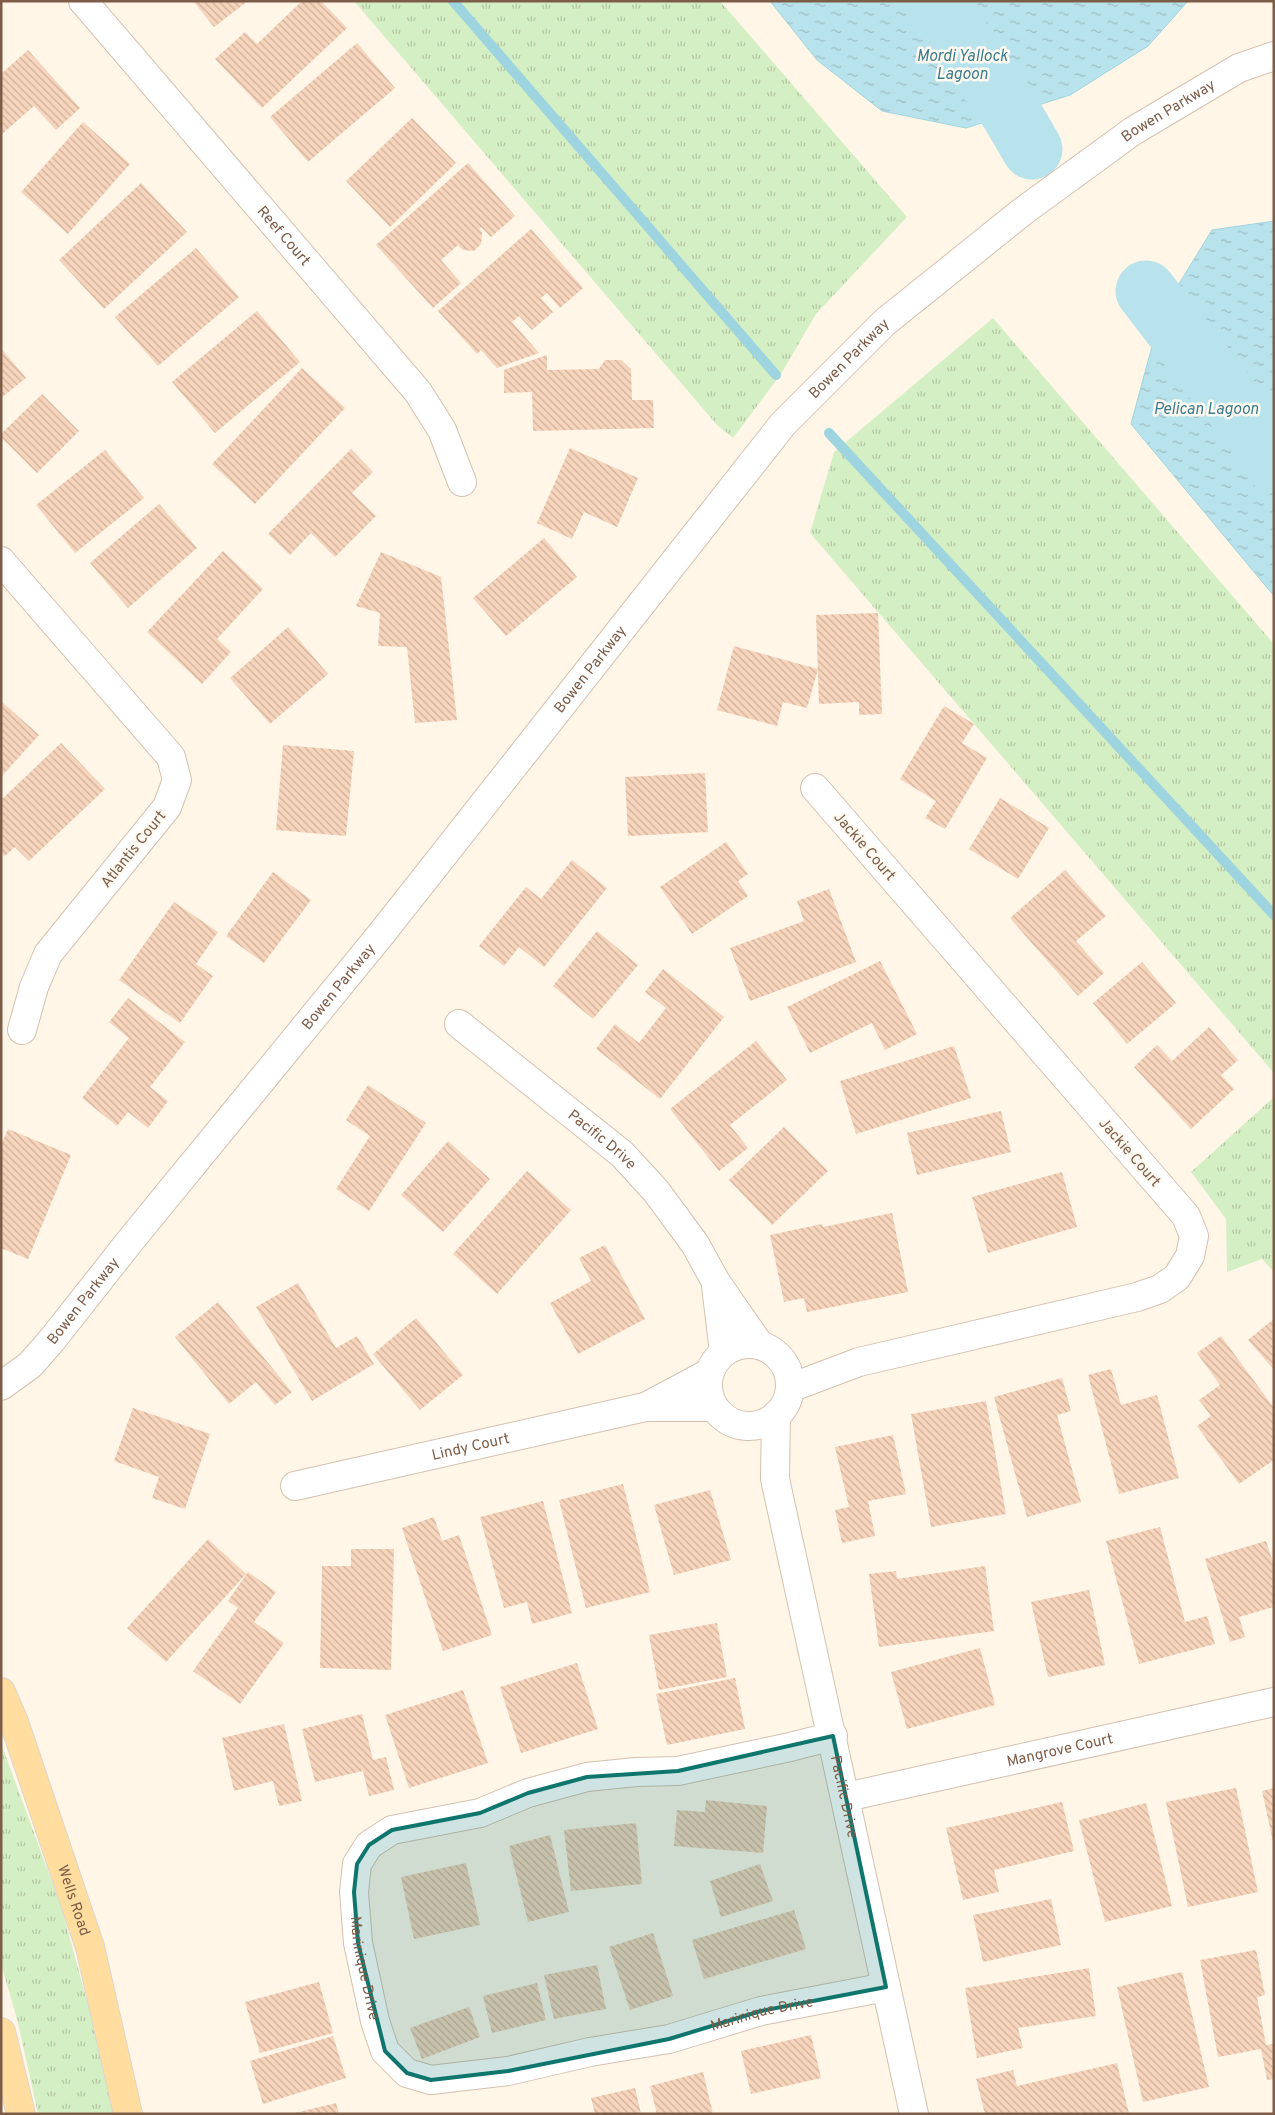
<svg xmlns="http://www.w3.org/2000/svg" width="1275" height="2115" viewBox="0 0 1275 2115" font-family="Overpass,sans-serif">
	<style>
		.grass { fill: url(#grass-tufts) }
		.water { fill: url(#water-ripples); stroke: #9ed4df }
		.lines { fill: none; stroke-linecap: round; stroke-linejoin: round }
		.stream { stroke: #9ed4df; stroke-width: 10 }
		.river { stroke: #b9e3ec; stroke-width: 61 }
		.building { fill: url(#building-back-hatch) }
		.minor-casing { stroke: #d5c0af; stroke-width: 30 }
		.major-casing { stroke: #ddd5cf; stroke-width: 30 }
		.minor { stroke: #fff; stroke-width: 28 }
		.major { stroke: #ffdd9f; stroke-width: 28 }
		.marked { fill: #0f766e; fill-opacity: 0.2; stroke: #0f766e; stroke-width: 4; stroke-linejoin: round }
		.labels { text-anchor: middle; stroke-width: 5; stroke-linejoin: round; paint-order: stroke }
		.street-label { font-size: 15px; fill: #7d5c48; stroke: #fffaf1 }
		.water-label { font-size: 16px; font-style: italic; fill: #3b7c8b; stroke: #fffaf1 }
	</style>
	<defs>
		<pattern id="grass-tufts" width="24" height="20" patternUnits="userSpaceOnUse" patternTransform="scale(1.25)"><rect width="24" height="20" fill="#d5efc4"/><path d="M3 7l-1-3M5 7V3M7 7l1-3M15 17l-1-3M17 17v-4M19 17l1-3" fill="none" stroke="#b2c5a1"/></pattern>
		<pattern id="water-ripples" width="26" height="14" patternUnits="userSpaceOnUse" patternTransform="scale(1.25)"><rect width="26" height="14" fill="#b9e3ec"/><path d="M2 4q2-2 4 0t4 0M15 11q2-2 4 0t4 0" fill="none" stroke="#9cbbc1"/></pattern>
		<pattern id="building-back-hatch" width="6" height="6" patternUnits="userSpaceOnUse" patternTransform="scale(1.25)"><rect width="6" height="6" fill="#f7d5bc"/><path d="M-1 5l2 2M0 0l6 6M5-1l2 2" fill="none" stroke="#cdb09b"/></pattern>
	</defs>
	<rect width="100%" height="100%" fill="#fff6e8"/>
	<g class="grass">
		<polygon points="354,1 720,1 907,217 816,314 781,374 733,438 717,425"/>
		<polygon points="993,318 1274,644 1274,1073 810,533 834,452"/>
		<polygon points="1274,1097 1274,1272 1262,1259 1227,1272 1226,1219 1191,1172"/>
		<polygon points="1,1743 62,1909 100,2049 114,2114 38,2114 18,2023 1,1964"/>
	</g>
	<g class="water">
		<polygon points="770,1 1188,1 1148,46 1070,95 966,128 882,111 817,60"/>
		<polygon points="1274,221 1274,596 1131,424 1161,313 1212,230"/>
	</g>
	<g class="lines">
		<g class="stream">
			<polyline points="453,1 776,375"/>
			<polyline points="829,433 1274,915"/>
		</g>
		<g class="river">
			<polyline points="934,1 1011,113 1032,149"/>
			<polyline points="1146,291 1253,430 1274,462"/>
		</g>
	</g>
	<g class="building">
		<polygon points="193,1 248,1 214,27"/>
		<polygon points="302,1 321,1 347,28 262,108 215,59 245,32 257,44"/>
		<polygon points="357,43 395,88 308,162 270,117"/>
		<polygon points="28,50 80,108 56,130 34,106 1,135 1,74"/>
		<polygon points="412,118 456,163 390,227 346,181"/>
		<polygon points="83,122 130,164 68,234 21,192"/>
		<polygon points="468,163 515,216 491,237 481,227 479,229 482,232 481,244 474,251 463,250 458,245 441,260 461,283 433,308 376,245"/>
		<polygon points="141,183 187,232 104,309 59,260"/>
		<polygon points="531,229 583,288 560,308 547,293 541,298 553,312 532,330 519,316 512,322 539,353 497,368 481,350 477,354 438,311"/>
		<polygon points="196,248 239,297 158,366 115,317"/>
		<polygon points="257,311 300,362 215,433 172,382"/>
		<polygon points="1,348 26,378 1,398"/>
		<polygon points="547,355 547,370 599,369 605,360 621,360 631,369 632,400 653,400 654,428 533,431 532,392 504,393 504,370"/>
		<polygon points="302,368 345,408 255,504 212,464"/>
		<polygon points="42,394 79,431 37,473 1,437 1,434"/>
		<polygon points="570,448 638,478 617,527 584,512 572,539 537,523"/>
		<polygon points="351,449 373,472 352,493 376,516 335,557 311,533 290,555 268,534"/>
		<polygon points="105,450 144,498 75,553 36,505"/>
		<polygon points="159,504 197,548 128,608 90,563"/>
		<polygon points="544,538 577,577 506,636 473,598"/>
		<polygon points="223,551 263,589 217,639 231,652 202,684 147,632"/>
		<polygon points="381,552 441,577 457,720 415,723 407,647 378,646 380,613 356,606"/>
		<polygon points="878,613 882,714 859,715 859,702 819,704 816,615"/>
		<polygon points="288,627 328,674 270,724 230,678"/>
		<polygon points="734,646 818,669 807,708 783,702 777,726 717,710"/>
		<polygon points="1,701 39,735 1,777"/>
		<polygon points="944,706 974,724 962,743 987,758 945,829 925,818 936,801 900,779"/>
		<polygon points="61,743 105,789 29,861 15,847 5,856 1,853 1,800"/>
		<polygon points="283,745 354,751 346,836 276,830"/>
		<polygon points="705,773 708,832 628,836 625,777"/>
		<polygon points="1000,798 1049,828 1018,879 969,849"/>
		<polygon points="726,842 748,874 738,881 748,896 692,934 660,887"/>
		<polygon points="572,860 607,888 544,967 519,947 504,966 479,946 526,887 541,899"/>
		<polygon points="1065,870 1106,916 1076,941 1104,973 1078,996 1010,918"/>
		<polygon points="273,872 311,900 264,963 226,936"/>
		<polygon points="829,889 856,962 750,1001 730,948 804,921 797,901"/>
		<polygon points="174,902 218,932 196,964 213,976 180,1023 119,980"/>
		<polygon points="597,931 638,965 593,1019 553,986"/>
		<polygon points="880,961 917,1034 885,1050 872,1023 810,1053 787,1007"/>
		<polygon points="1142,962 1176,1003 1127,1044 1093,1003"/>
		<polygon points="663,969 724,1017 660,1099 596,1049 615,1024 639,1043 666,1008 645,992"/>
		<polygon points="128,998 185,1042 150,1087 168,1101 148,1128 128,1112 117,1126 82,1098 129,1038 109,1022"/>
		<polygon points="1209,1027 1238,1060 1221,1075 1234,1089 1191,1129 1134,1067 1157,1045 1172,1061"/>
		<polygon points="756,1041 787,1080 730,1125 748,1148 719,1171 670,1109"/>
		<polygon points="954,1046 971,1098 856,1134 840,1081"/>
		<polygon points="368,1085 426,1123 369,1211 336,1189 370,1136 346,1120"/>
		<polygon points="1001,1111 1011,1152 917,1175 907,1133"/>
		<polygon points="784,1127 828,1171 772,1225 729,1180"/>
		<polygon points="8,1129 71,1155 28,1259 1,1248 1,1145"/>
		<polygon points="448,1141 490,1179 443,1232 401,1195"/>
		<polygon points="527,1171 571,1210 497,1294 453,1254"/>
		<polygon points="1062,1172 1077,1227 988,1253 972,1197"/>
		<polygon points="892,1213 908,1292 807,1312 804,1298 784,1302 770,1235 822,1224 823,1227"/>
		<polygon points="605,1245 645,1319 578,1354 550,1303 591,1281 579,1258"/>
		<polygon points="298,1283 336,1348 357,1336 374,1364 312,1401 256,1307"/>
		<polygon points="218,1302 292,1392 275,1405 256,1382 229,1404 175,1337"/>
		<polygon points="416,1318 463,1375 420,1410 373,1354"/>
		<polygon points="1274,1319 1274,1370 1248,1340"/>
		<polygon points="1221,1336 1274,1408 1274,1460 1239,1484 1197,1426 1211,1416 1199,1400 1220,1385 1197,1353"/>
		<polygon points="1111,1369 1121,1405 1157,1395 1179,1478 1119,1494 1088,1375"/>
		<polygon points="1062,1378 1071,1411 1057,1415 1081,1502 1027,1517 994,1397"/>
		<polygon points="986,1401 1006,1514 931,1527 911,1414"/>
		<polygon points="133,1408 210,1434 185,1509 152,1498 159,1477 114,1461"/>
		<polygon points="893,1435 906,1494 868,1501 875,1536 842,1543 835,1510 849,1507 835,1447"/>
		<polygon points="623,1484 650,1592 586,1608 559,1500"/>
		<polygon points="710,1490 731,1560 674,1575 654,1505"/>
		<polygon points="543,1501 572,1613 532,1624 527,1602 504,1608 480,1517"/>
		<polygon points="434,1517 442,1541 459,1535 492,1635 443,1651 402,1528"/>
		<polygon points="1160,1527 1185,1622 1207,1616 1215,1644 1139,1664 1106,1541"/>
		<polygon points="208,1539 246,1574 166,1662 127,1628"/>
		<polygon points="1266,1541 1274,1565 1274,1607 1239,1617 1245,1637 1230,1642 1205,1559"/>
		<polygon points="351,1549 394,1549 391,1670 320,1668 322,1566 351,1566"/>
		<polygon points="985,1566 994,1631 879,1647 869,1574 896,1571 897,1579"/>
		<polygon points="248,1572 276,1592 254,1622 284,1643 240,1704 193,1671 238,1608 228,1601"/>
		<polygon points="1089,1590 1105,1665 1048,1677 1031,1602"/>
		<polygon points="717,1623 727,1677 659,1690 649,1635"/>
		<polygon points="980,1648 995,1705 907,1729 891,1672"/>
		<polygon points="577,1663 598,1729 521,1753 500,1687"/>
		<polygon points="735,1678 745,1729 667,1745 656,1694"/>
		<polygon points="463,1690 488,1763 409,1788 385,1715"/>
		<polygon points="362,1714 373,1760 386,1757 394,1790 369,1796 363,1771 315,1782 302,1729"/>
		<polygon points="284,1724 302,1801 279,1806 273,1781 234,1791 222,1738"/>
		<polygon points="1236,1788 1258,1892 1188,1907 1166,1802"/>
		<polygon points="1274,1788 1274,1842 1273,1842 1262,1791"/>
		<polygon points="706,1800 767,1806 763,1853 674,1846 677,1810 705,1812"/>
		<polygon points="1062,1802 1074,1851 994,1870 999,1892 963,1900 946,1828"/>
		<polygon points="1146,1803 1172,1906 1105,1922 1079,1820"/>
		<polygon points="636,1823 642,1884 571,1891 564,1830"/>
		<polygon points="550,1835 569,1912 528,1922 509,1846"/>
		<polygon points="466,1863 480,1925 414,1939 401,1877"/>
		<polygon points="760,1864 773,1901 721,1917 710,1881"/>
		<polygon points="1051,1899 1061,1945 983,1962 973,1915"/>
		<polygon points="794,1910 806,1949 704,1979 692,1940"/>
		<polygon points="653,1933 673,1996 630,2010 609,1947"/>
		<polygon points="1256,1950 1265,1995 1257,1997 1266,2045 1274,2044 1274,2079 1267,2080 1261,2049 1218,2057 1200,1960"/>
		<polygon points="597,1965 606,2009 554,2019 544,1975"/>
		<polygon points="1089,1968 1096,2016 1018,2028 1023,2048 977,2058 965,1988"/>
		<polygon points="1182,1972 1209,2087 1143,2102 1117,1987"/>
		<polygon points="319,1982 333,2033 260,2053 245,2002"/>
		<polygon points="537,1983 546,2020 492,2033 483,1996"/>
		<polygon points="469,2007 480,2037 422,2059 410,2028"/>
		<polygon points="811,2035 821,2078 751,2094 741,2051"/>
		<polygon points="333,2036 346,2078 263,2104 250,2061"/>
		<polygon points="1117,2063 1129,2114 985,2114 976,2079 1013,2070 1017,2086"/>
		<polygon points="703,2072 713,2114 657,2114 650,2086"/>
		<polygon points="635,2088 641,2114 595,2114 591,2098"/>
		<polygon points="336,2103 339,2114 295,2114 295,2113"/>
	</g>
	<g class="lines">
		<g class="minor-casing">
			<g id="minor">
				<path id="s1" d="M83 1 418 392 442 430 462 482"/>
				<polyline points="1,561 171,757 177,780 167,807 48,954 34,987 22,1030"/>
				<path id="s2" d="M459 1024 622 1154 656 1191 695 1244 716 1282 759 1344"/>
				<polyline points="716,1286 724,1352"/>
				<circle cx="749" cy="1385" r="41"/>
				<path id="s3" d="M1 1386 30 1365 52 1340 130 1241 382 933 783 424 885 322 1022 212 1133 131 1239 68 1274 56"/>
				<polyline points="790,1388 859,1362 1137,1297 1160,1289 1177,1277 1190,1256 1194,1236 1186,1216 815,788"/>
				<polyline points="649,1405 709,1373"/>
				<path id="s4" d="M776 1415 775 1479 914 2114"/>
				<path id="s5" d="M295 1486 645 1407H714"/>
				<path id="s6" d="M833 1736 790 1747 678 1771 636 1772 587 1777 528 1793 480 1813 392 1830 369 1845 357 1864 354 1892 358 1943 375 2021 385 2051 407 2073 431 2080 508 2071 590 2052 669 2039 761 2011 886 1987"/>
				<path id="s7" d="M846 1797 1274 1702"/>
			</g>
		</g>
		<g class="major-casing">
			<g id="major">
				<path id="s8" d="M1 1692 14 1722 90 1947 128 2114"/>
				<polyline points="1,2032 21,2114"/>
			</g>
		</g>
		<use href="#minor" class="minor"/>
		<use href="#major" class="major"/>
	</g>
	<path class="marked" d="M833 1736 886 1987 761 2011 669 2039 508 2071 431 2080 407 2073 385 2051 358 1943 354 1892 357 1864 369 1845 392 1830 480 1813 528 1793 587 1777 678 1771Z"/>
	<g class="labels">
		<g class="street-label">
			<text dy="5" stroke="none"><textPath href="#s3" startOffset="1739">Bowen Parkway</textPath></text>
			<text dy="5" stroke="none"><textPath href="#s1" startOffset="309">Reef Court</textPath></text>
			<text dy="5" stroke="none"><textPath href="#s3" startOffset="1334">Bowen Parkway</textPath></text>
			<text dy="5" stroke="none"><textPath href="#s3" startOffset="929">Bowen Parkway</textPath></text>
			<text transform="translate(865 846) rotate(49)" y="5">Jackie Court</text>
			<text transform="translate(133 849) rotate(-51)" y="5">Atlantis Court</text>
			<text dy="5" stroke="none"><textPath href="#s3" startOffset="524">Bowen Parkway</textPath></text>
			<text dy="5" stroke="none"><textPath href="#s2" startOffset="184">Pacific Drive</textPath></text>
			<text transform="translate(1130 1152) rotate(49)" y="5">Jackie Court</text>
			<text dy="5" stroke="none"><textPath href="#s3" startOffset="119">Bowen Parkway</textPath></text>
			<text dy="5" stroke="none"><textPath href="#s5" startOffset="180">Lindy Court</textPath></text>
			<text dy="5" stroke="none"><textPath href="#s7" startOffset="219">Mangrove Court</textPath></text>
			<text dy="5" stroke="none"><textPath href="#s4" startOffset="389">Pacific Drive</textPath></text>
			<text dy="5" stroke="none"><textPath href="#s8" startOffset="221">Wells Road</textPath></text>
			<text dy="5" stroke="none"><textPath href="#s6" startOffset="608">Marinique Drive</textPath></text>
			<text dy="5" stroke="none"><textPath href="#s6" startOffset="1088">Marinique Drive</textPath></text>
		</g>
		<g class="water-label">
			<text x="962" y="61">Mordi Yallock<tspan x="962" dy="18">Lagoon</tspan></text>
			<text x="1206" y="414">Pelican Lagoon</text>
		</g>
	</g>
	<rect width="1275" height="2115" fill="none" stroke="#7d5c48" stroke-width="5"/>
</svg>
